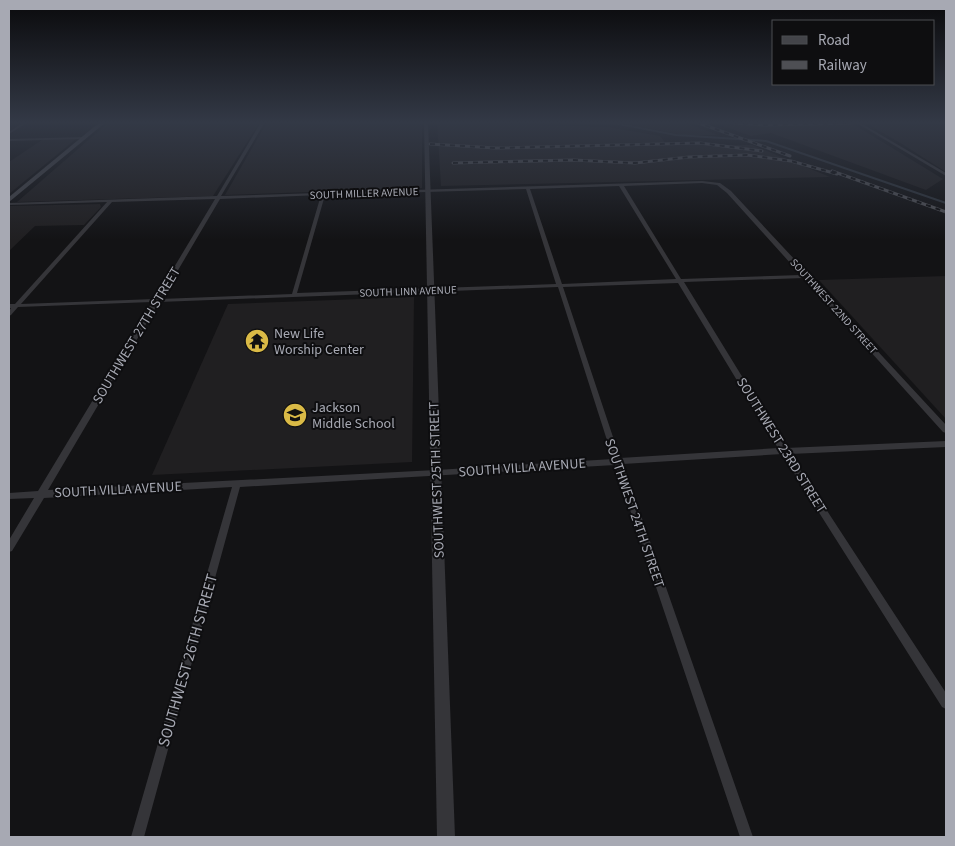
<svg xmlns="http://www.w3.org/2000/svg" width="955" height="846" viewBox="0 0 955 846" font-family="'Source Sans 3',sans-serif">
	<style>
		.built { fill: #201f21 }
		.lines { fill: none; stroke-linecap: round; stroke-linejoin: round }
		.stream { stroke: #2e343c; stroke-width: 2 }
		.minor { fill: #353539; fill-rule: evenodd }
		.tertiary { fill: #353539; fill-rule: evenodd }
		.secondary { fill: #434449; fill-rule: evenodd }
		.rail-casing { stroke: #4e4f54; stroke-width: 3 }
		.rail { stroke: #0e0e10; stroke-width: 2; stroke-dasharray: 5; stroke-linecap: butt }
		.labels { text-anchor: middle; stroke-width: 4; stroke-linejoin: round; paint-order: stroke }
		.far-street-label { font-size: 11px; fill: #a7a9b3; stroke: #0e0e10 }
		.poi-label { font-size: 14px; fill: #a7a9b3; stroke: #0e0e10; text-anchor: start }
		.street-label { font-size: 14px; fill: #a7a9b3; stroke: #0e0e10 }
		.near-street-label { font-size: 16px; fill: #a7a9b3; stroke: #0e0e10 }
	</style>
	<rect width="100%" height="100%" fill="#131315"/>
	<g class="built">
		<polygon points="109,122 260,122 213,196 17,202"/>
		<polygon points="364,122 422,122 422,188 225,195 266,124"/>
		<polygon points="437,122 607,127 660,136 667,145 752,145 830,177 441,186"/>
		<polygon points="614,122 683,122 718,135 684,135"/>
		<polygon points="712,122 850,122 943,179 926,190 771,133 751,136"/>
		<polygon points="864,122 946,122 946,172 902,144"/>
		<polygon points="76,139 9,194 9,162 42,140"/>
		<polygon points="100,204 101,207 84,225 35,226 9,251 9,206"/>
		<polygon points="946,276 946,419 819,280"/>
		<polygon points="414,297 412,462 152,475 228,304"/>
	</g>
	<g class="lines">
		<polyline class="stream" points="576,122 619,124 676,135 766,141 946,203"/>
		<g class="minor">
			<polygon points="24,122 28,122 9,134 9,132"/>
			<path d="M261 122H265L221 196 702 181 720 183 731 191 809 275V277L946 425V433L943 432 804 278 684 282 786 448 946 441V447L790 454 946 693V709L942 707 782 454 623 464 753 837H740L615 465 240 487 144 837H131L232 487 44 498 12 551 9 552V540L34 498 9 499V493L38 491 152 302 18 307 11 315 9 316V311L11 308H9V304H15L107 202 9 205V203L217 196ZM702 183 717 185 727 193 801 275 681 279 624 186ZM619 186 676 279 562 284 530 189ZM526 189 556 284 297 293 325 195ZM321 195 292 294 161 299 220 199ZM215 199 155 299 21 304 112 202ZM678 283 778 448 620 458 563 287ZM558 287 613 459 436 470 48 490 159 302Z"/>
			<polygon points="855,122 859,122 946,173 946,176"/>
			<polygon points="83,137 84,139 9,141 9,139"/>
		</g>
		<polygon class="tertiary" points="424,122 428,122 455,837 437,837"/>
		<polygon class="secondary" points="100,122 106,122 9,202 9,197"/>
		<g class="rail-casing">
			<g id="rail">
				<polyline points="696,122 790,156"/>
				<polyline points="723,122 765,125 852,123"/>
				<polyline points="430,144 496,148 700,143 762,151"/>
				<polyline points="453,163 573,160 635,163 689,157 747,155 791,161 837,174"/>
				<polyline points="832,171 946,212"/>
			</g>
		</g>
		<use href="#rail" class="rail"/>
	</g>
	<linearGradient id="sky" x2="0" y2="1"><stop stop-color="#0a0a0c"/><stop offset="0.51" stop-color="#333946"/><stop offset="1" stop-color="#333946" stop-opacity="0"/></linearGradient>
	<rect width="955" height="240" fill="url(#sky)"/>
	<defs>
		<g id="temple-disc" transform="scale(1.25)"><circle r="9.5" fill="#daba46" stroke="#0e0e10"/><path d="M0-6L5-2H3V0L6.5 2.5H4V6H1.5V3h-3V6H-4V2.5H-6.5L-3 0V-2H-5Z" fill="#111"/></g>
		<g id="school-disc" transform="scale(1.25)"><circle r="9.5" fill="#daba46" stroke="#0e0e10"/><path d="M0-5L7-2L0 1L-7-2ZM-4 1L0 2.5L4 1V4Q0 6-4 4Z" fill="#111"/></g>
	</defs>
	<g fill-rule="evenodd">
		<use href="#temple-disc" x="257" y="341"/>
		<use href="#school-disc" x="295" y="415"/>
	</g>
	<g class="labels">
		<g class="far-street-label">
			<text transform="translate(364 193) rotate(-2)" y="4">SOUTH MILLER AVENUE</text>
			<text transform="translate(408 291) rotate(-2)" y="4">SOUTH LINN AVENUE</text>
			<text transform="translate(834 306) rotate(48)" y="4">SOUTHWEST 22ND STREET</text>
		</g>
		<g class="poi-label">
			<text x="274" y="338">New Life<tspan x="274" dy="16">Worship Center</tspan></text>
			<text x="312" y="412">Jackson<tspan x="312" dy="16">Middle School</tspan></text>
		</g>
		<g class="street-label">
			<text transform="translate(136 335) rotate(-59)" y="5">SOUTHWEST 27TH STREET</text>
			<text transform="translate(782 445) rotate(58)" y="5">SOUTHWEST 23RD STREET</text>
			<text transform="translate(522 467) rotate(-4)" y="5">SOUTH VILLA AVENUE</text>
			<text transform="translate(436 480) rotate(-92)" y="5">SOUTHWEST 25TH STREET</text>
			<text transform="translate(118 489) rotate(-3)" y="5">SOUTH VILLA AVENUE</text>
			<text transform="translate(635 513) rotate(71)" y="5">SOUTHWEST 24TH STREET</text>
		</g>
		<g class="near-street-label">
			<text transform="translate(187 660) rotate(-74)" y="6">SOUTHWEST 26TH STREET</text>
		</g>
	</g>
	<rect width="955" height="846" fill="none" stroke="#a7a9b3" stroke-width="20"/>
	<rect x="772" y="20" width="162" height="65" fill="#0e0e10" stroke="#4b4c51"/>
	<rect x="782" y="36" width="25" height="8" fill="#434449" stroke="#4b4c51"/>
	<text x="818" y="45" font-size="15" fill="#a7a9b3">Road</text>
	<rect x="782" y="61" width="25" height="8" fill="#4e4f54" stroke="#4b4c51"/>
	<text x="818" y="70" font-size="15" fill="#a7a9b3">Railway</text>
</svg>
